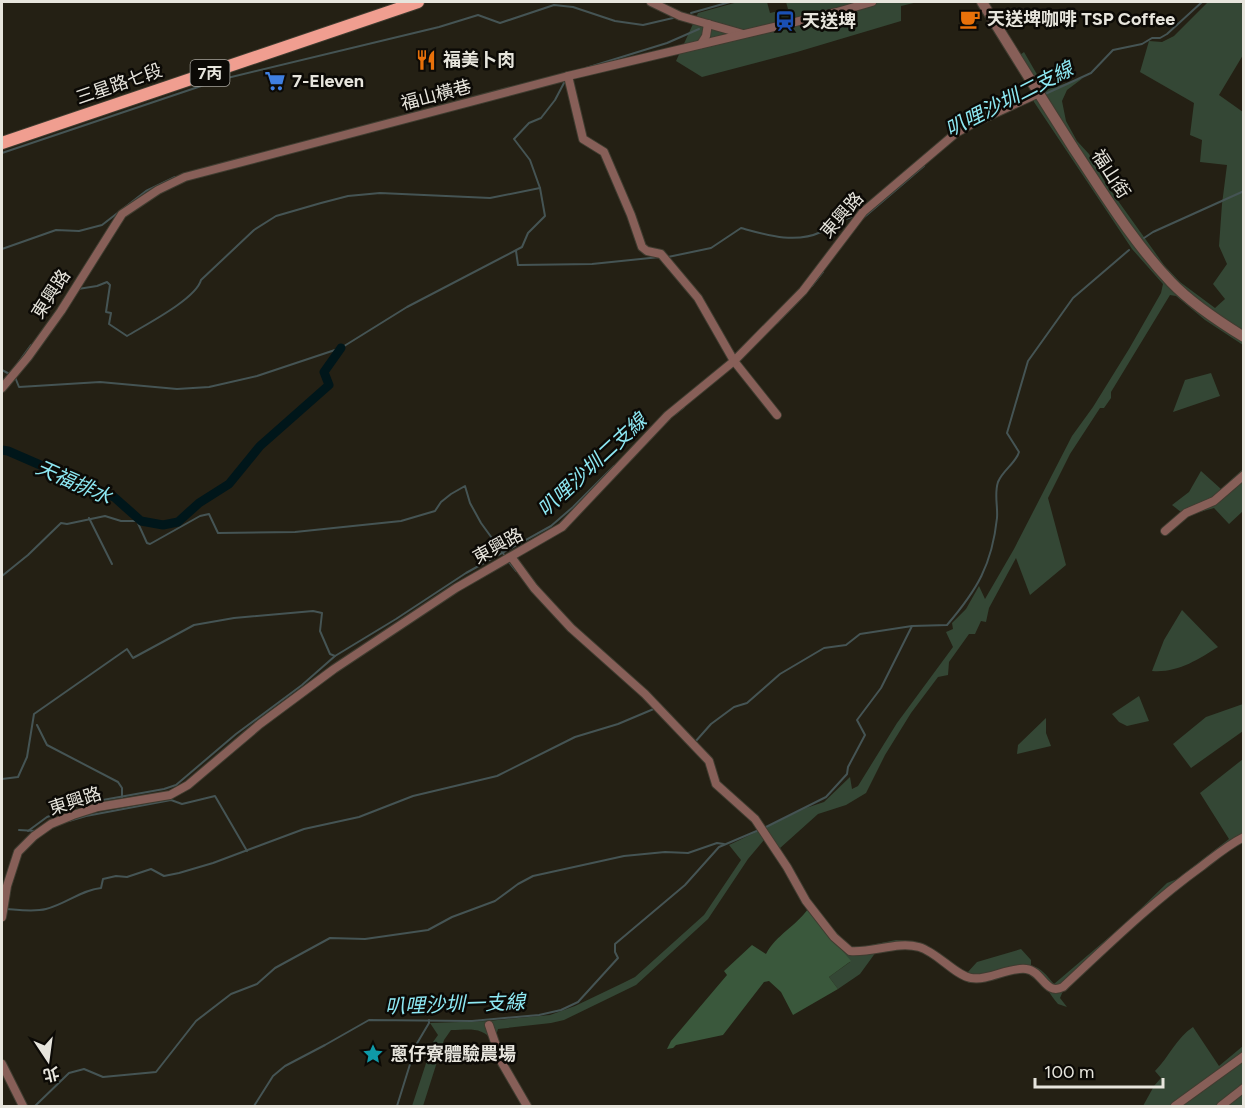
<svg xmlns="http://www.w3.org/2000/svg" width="1245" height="1108" viewBox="0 0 1245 1108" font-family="Figtree,'Noto Sans TC',sans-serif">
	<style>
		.green { fill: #344735 }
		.forest { fill: #3a583c }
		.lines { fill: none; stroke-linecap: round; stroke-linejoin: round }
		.stream { stroke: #455454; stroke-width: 2 }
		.canal { stroke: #00161a; stroke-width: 9 }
		.minor-casing { stroke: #3f3c30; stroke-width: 10 }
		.tertiary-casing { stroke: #3f3c30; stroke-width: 12 }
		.primary-casing { stroke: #3f3c30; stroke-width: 14 }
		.minor { stroke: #875f58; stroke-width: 8 }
		.tertiary { stroke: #875f58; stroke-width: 10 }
		.primary { stroke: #f09e90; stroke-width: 12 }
		.labels { text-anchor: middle; stroke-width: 5; stroke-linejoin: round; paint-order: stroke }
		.shield { fill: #0c0a06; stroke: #a5a39c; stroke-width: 1.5 }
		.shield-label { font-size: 16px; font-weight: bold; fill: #e7e5dd }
		.poi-label { font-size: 18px; font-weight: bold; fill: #e7e5dd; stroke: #0c0a06; text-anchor: start }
		.street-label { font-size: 18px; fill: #e7e5dd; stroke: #0c0a06 }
		.water-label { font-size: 20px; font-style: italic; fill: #8de8f3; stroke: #0c0a06 }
	</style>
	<rect width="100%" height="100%" fill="#242014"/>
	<g class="green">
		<polygon points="738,2 767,2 770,13 788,9 786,2 918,2 901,6 901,21 797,52 702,77 676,61 698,13"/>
		<path d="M1208 2H1237L1243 4V55L1219 95 1243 112V345L1205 320 1176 296 1170 295 1111 392V398L1104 408H1100L1070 454 1048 498 1066 565 1030 595 1016 558 989 608 986 622 981 621 975 634H969L949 662 948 675 938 677 911 713 885 755 866 793 846 805 818 814 779 849 805 893 821 916 849 946 856 948 896 940 914 941 934 950 967 973 977 962 1021 949 1031 960V966C1041 967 1047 976 1054 984L1128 921 1167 883 1177 879 1229 839 1200 793 1243 759V842C1176 880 1120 939 1063 991L1060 998 1067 1007 1058 1004C1050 995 1044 982 1034 975 1019 967 987 984 969 983L929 954 911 949 876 952 860 974 838 989 829 977 850 962 829 935 764 840 748 859 708 919 636 985 564 1020 551 1023 498 1029 494 1042C481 1026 470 1030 451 1030L444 1040 423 1106H412L433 1042 438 1035 430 1023 488 1021 550 1015 575 1006 623 983 635 977 704 915 741 860 729 845 806 808 824 802 850 777 852 789 858 786 897 723 953 647 946 632 953 629 952 623 966 609 979 586 985 599 1014 549 1072 436 1093 407 1129 349 1161 293 1163 284 1132 249 1034 102 1030 93 1032 92 1013 60 1024 52 1042 83 1048 89 1083 78 1067 90 1062 101 1066 121 1077 141 1089 154 1106 184 1164 265 1180 282 1215 308 1225 299 1213 284 1227 264 1219 246 1222 204 1227 165 1200 162 1202 140 1190 135 1194 103 1140 72 1149 41 1162 42 1174 36Z"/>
		<polygon points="1211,373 1220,396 1173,412 1185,380"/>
		<polygon points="1243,469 1243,511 1229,524 1214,508 1186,516 1172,505 1189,492 1201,471 1221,489"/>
		<path d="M1182 610 1218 647C1197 660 1178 673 1152 671L1164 640Z"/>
		<polygon points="1139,696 1149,721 1127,726 1119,722 1112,714"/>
		<polygon points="1243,704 1243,731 1191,768 1173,744 1206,717"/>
		<polygon points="1046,718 1046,733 1051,746 1017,754 1018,745"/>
		<path d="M1193 1027 1219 1066 1243 1046V1106H1143L1154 1086 1161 1078 1155 1071C1169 1057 1177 1037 1193 1027Z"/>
	</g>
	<path class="forest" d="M808 909 851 961 829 977 838 989 793 1015 781 992 769 981 764 982 723 1035 676 1045 673 1048 667 1049 671 1041 727 975 724 971 752 945 766 954C776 935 796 926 808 909Z"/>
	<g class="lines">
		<g class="stream">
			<polyline points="691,13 730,2"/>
			<polyline points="586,68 667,43 699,29"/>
			<polyline points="1043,95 1091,73 1113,50 1142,44 1152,38 1160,38 1167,34 1202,2"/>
			<polyline points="2,153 219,80 439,27 478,15 500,23 554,5 573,7 615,21 643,25 673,18"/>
			<polyline points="862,219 924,166"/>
			<polyline points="1144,238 1153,232 1244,191"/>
			<polyline points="2,249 56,230 79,231 102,225 146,191 175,177"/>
			<polyline points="516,251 518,265 592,264 660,257"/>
			<path d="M668 257 711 248 741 228C767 235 795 244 821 232 832 227 839 221 851 217"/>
			<polyline points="812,286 823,272"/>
			<path d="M78 289 97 286 107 282 110 285 106 312 111 313 109 324 127 336C145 325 196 299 201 280L254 230 276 216 321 203 348 196 380 193 490 198 540 188 530 160 514 139 529 123 541 118 555 100 565 81"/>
			<polyline points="777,323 802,297"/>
			<polyline points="15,367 31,345"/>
			<polyline points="2,370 15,377 19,387 100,382 177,389 209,387 257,376 341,348 407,307 522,247 528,233 545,216 540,188"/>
			<polyline points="674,415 684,407"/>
			<polyline points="89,518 112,564"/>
			<polyline points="508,561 516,571"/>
			<polyline points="2,576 28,555 61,523 67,524 105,516 121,521 137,521 147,543 150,544 200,516 209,514 218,533 295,532 401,521 435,511 441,502 451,494 465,486 470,503 481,523 505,556"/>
			<polyline points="37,725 47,745 118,782 122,788 122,797"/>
			<path d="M695 742 711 724 734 707 747 703 780 674 824 648 846 645 860 634 912 626 947 625C977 590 992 565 997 518 998 506 994 494 998 482 1003 470 1016 463 1019 452L1007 433 1028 361 1073 298 1129 250"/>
			<polyline points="2,779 18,777 27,757 34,714 127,649 133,658 194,625 234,618 313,611 322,613 320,631 330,654 335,656"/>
			<polyline points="69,821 86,816 171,800 182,804 215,796 247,851"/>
			<polyline points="764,828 826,797 847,774 848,767 865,735 857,720 881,688 912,626"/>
			<polyline points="19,830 36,831"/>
			<polyline points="28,831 47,817 86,803 164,789 176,785 236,734 302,685 335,656 396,619 466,573 551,526 573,507 614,466"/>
			<path d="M7 909C20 910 34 912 46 909 66 904 81 890 101 888L103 879 116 876 127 877 151 869 164 876 179 873 213 863 304 829 359 817 413 796 497 776 575 737 618 724 656 708"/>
			<polyline points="35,1106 69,1073 84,1069 103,1077 156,1072 196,1021 231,994 257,984 275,968 330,938 365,939 428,930 452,917 495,901 518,884 533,876 624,856 665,852 688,853 717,843 724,844"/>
			<polyline points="254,1106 273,1076 285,1066 325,1045 369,1020 472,1021 539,1015 561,1010 578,1002 618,958 615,952 615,944 685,885 719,847 759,830"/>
			<polyline points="397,1106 416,1045 429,1023 429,1020"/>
		</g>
		<polyline class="canal" points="2,450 8,451 114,497 141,521 163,525 178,522 199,503 229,484 260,446 329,385 324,372 341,348"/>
		<g class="minor-casing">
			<g id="minor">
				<polyline points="651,2 680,16 743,34"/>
				<polyline points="701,44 706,36 708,24"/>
				<polyline points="568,76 583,139 604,152 631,215 642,247 647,251 661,254 698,298 734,361 777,415"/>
				<polyline points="2,388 28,357 61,311 122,214 158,190 185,177 568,76 837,12 872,2"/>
				<polyline points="1165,531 1186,513 1214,501 1244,475"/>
				<path d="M512 558 534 588 571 628 645 694 709 761 716 784 755 819 787 867 806 901 834 937 850 951C873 953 897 941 919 947 937 952 956 976 971 978 989 981 1007 967 1026 969 1043 971 1045 996 1063 987 1108 945 1152 902 1202 866 1215 856 1228 845 1244 837"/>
				<polyline points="2,917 7,886 18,852 34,836 51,824 73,815 98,807 170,795 188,785 260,724 334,669 456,588 562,527 668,415 734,361 803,291 863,212 956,133 974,123 1039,93"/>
				<polyline points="489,1025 502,1063 527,1106"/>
				<polyline points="2,1064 23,1106"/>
				<polyline points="1175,1106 1244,1056"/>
				<polyline points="1221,1106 1244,1088"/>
			</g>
		</g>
		<g class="tertiary-casing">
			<path id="tertiary" d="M982 2C1012 51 1043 100 1074 149 1104 194 1133 242 1171 282 1191 303 1218 321 1244 337"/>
		</g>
		<g class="primary-casing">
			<polyline id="primary" points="2,143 418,2"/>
		</g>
		<use href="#minor" class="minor"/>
		<use href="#tertiary" class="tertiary"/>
		<use href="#primary" class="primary"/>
	</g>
	<defs>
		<g id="cafe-bare" transform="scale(1.62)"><path d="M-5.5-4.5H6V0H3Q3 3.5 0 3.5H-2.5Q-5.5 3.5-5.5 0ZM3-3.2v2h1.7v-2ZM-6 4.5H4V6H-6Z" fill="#e8710a" stroke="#0c0a06" stroke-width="2.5" paint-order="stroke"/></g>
		<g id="station-bare" transform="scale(1.62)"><path d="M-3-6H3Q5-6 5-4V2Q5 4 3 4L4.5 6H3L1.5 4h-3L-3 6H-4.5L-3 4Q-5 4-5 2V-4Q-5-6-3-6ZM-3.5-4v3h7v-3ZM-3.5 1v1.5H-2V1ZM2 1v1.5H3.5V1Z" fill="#1a4fb4" stroke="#0c0a06" stroke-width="2.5" paint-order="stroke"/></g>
		<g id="restaurant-bare" transform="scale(1.62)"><path d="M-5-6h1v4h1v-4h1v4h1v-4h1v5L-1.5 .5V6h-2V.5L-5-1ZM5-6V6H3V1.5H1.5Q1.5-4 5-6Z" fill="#e8710a" stroke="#0c0a06" stroke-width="2.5" paint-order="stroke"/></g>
		<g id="supermarket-bare" transform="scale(1.62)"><path d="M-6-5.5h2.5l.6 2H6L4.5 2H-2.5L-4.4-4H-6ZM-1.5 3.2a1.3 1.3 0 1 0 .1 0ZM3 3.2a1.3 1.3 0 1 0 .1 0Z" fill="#3f7fe0" stroke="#0c0a06" stroke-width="2.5" paint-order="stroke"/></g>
		<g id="sight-bare" transform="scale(1.62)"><path d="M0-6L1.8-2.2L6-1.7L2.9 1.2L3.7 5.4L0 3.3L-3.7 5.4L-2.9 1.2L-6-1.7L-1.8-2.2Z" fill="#0f9aa8" stroke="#0c0a06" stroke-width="2.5" paint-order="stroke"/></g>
	</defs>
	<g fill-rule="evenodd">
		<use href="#cafe-bare" x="970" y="19"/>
		<use href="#station-bare" x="785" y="21"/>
		<use href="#restaurant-bare" x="426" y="60"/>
		<use href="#supermarket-bare" x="275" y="81"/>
		<use href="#sight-bare" x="373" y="1054"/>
	</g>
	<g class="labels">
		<rect class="shield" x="190.5" y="60" width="39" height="26" rx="4.5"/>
		<g class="shield-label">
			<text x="210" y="79">7丙</text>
		</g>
		<g class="poi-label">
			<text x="987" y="25">天送埤咖啡 TSP Coffee</text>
			<text x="802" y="27">天送埤</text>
			<text x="443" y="66">福美卜肉</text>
			<text x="292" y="87">7-Eleven</text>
			<text x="390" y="1060">蔥仔寮體驗農場</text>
		</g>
		<g class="street-label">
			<text transform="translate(119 84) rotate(-19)" y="6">三星路七段</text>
			<text transform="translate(436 95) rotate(-15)" y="6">福山橫巷</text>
			<text transform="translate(1111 174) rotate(57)" y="6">福山街</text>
			<text transform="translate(842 215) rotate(-49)" y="6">東興路</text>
			<text transform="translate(51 294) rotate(-57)" y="6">東興路</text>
			<text transform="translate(498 546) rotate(-29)" y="6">東興路</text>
			<text transform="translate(75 801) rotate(-18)" y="6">東興路</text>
		</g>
		<g class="water-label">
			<text transform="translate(1009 99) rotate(-27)" y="7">叭哩沙圳二支線</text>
			<text transform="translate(592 465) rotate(-43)" y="7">叭哩沙圳二支線</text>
			<text transform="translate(74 482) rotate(24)" y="7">天福排水</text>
			<text transform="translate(455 1004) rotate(-2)" y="7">叭哩沙圳一支線</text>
		</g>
	</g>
	<rect width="1245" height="1108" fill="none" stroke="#e7e5dd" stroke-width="6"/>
	<g transform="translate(48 1060) rotate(167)" stroke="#0c0a06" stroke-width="4.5" paint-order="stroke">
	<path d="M0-4.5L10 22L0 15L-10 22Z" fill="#e7e5dd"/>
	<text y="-9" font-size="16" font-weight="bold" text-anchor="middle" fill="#e7e5dd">北</text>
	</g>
	<path d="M1035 1078v9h128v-9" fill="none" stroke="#e7e5dd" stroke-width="3"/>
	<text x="1044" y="1078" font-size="18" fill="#e7e5dd" stroke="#0c0a06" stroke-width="4.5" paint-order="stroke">100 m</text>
</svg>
